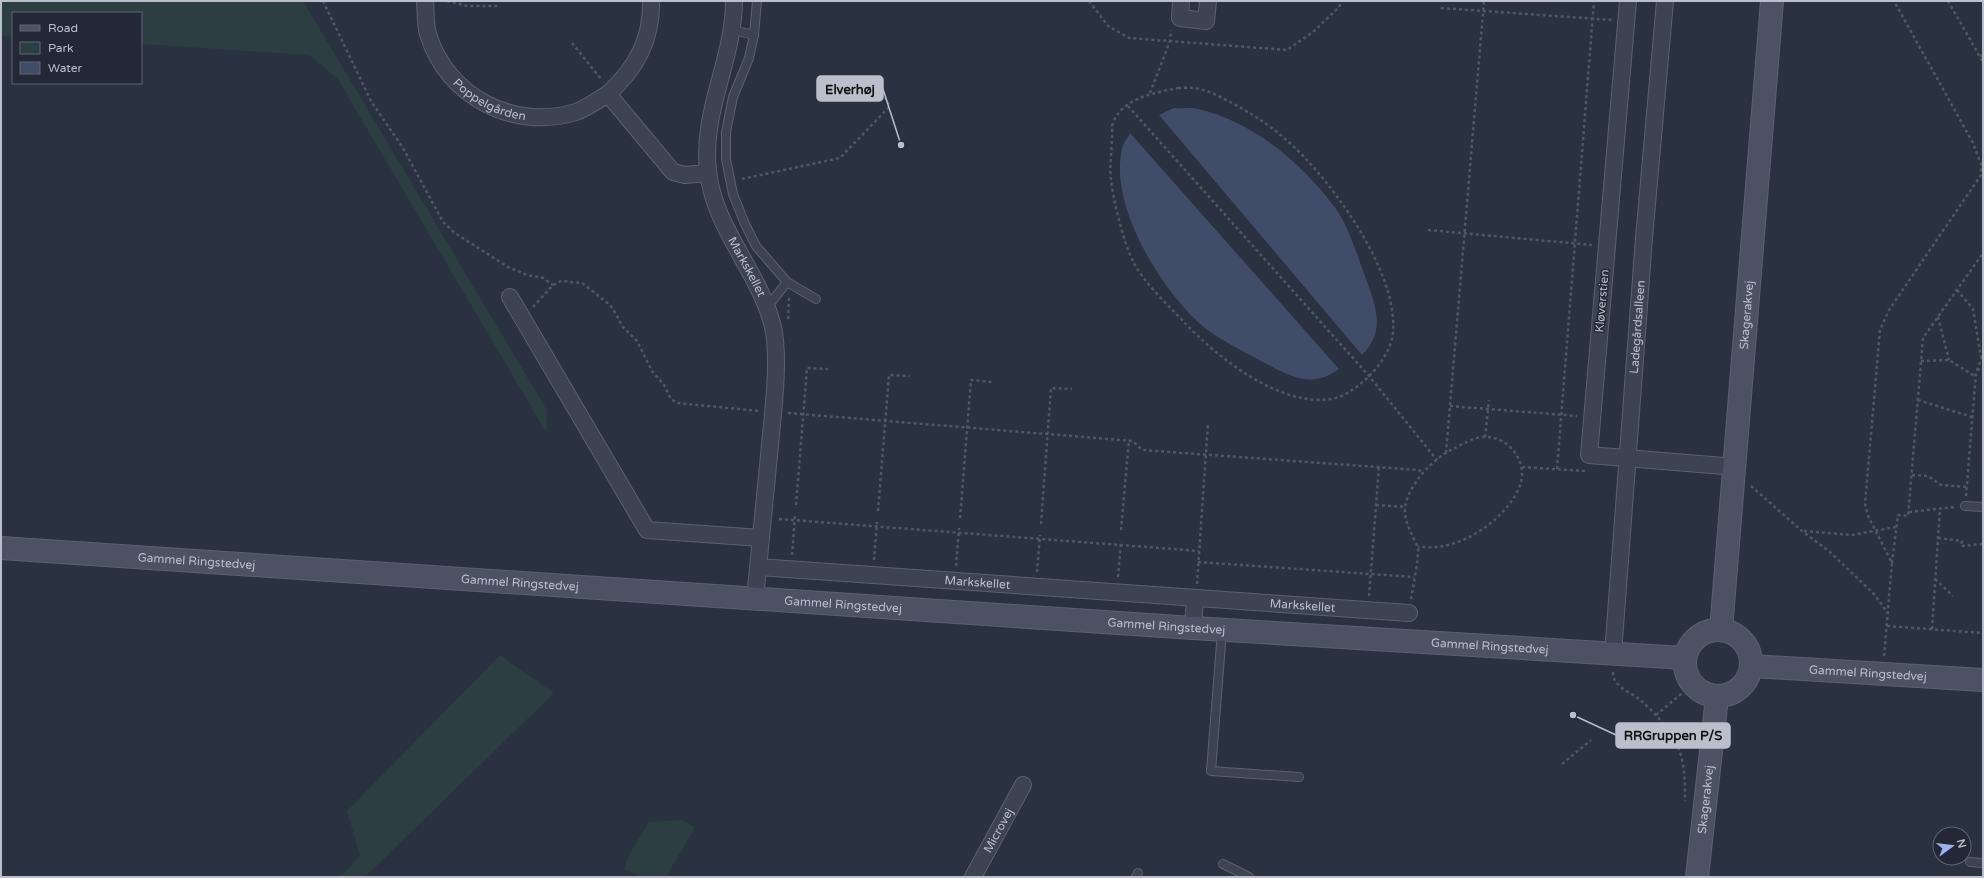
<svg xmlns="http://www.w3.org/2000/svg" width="1984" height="878" viewBox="0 0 1984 878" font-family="'Varela Round',sans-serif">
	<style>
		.green { fill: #2c3e42 }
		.water { fill: #414d68 }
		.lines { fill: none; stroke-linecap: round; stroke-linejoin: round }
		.lane-casing { stroke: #5b616e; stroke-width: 10 }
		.street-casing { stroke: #5b616e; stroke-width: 18 }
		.secondary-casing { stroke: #5b616e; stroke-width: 24 }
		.path { stroke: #4c5b60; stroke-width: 2.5; stroke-dasharray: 3 3; stroke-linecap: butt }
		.lane { stroke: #3d4351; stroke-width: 8 }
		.street { stroke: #3d4351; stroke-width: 16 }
		.secondary { stroke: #4c5263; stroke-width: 22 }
		.labels { text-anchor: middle; stroke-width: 3; stroke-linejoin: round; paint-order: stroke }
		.street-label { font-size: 12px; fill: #babfcb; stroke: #222836 }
		.leader { fill: none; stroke: #babfcb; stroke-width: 1.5 }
		.callout-dot { fill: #babfcb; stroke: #222836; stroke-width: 1.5 }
		.callout { fill: #babfcb; stroke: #babfcb; stroke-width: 1.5 }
		.callout-label { font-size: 13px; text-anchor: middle; font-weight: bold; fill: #111 }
	</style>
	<rect width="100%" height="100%" fill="#2a3140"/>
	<g class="green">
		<polygon points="1,1 303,1 547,410 546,432 337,78 309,55 141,44 141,13 13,13 13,37 1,36"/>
		<polygon points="500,655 554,693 365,877 340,877 360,856 347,811"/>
		<polygon points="682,820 695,827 666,877 641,877 624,869 629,855 649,822"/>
	</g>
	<g class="water">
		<path d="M1174 108C1182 109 1191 107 1198 109 1254 122 1303 164 1336 209 1348 225 1359 260 1366 279 1376 307 1386 331 1362 355L1159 115Z"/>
		<path d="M1130 133 1339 369C1311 390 1288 375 1261 361 1243 351 1214 337 1199 323 1159 286 1109 205 1122 149 1123 143 1128 138 1130 133Z"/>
	</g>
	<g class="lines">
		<g class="lane-casing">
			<g id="lane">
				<polyline points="733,30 754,35 749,58 733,97 726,132 726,159 733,194 745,224 756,246 787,282 773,300 766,304"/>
				<polyline points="754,35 757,1"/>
				<polyline points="787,282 816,299"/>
				<polyline points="1965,506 1983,507"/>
				<polyline points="1222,631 1211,771 1299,777"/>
				<polyline points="1970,862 1983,863"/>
				<polyline points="1223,864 1249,877"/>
				<polyline points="1136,877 1138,873"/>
			</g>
		</g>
		<g class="street-casing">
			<g id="street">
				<path id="s1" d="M425 1C426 11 425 25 428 34 447 97 514 131 576 112 587 108 598 100 608 94L673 172 685 175 708 173"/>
				<path id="s2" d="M734 1C734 59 701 112 708 171 714 229 760 272 773 327 780 359 773 412 770 445 765 496 760 547 755 599"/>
				<polyline points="1181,1 1180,18 1206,21 1208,1"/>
				<polyline points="1628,1 1589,455 1724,466 1735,468"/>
				<path d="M608 94C636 68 652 40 651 1"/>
				<polyline points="510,297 647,530 761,538"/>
				<path id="s3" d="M759 567 1409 613"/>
				<polyline points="1193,628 1195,598"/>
				<path id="s4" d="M1613 654 1644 238 1665 1"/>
				<path id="s5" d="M973 877 1023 785"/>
			</g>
		</g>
		<g class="secondary-casing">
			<g id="secondary">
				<path id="s6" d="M1 548 1193 628 1685 658"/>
				<circle cx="1718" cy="663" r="33"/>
				<path id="s7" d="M1721 630 1772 1"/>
				<path id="s8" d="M1752 666 1983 680"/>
				<path id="s9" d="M1697 877 1717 697"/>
			</g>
		</g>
		<g class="path">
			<polyline points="323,1 371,101 403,148 443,222 455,233 508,267 527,275 543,278 553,285"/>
			<polyline points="447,1 468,6 497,6"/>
			<polyline points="1089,1 1108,26 1129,38 1287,50 1313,32 1339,7 1342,1"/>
			<polyline points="1948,1 1983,62"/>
			<polyline points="1441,8 1612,20"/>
			<polyline points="572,43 601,79"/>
			<polyline points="1981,57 1983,50"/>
			<path d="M1178 88C1185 88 1192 87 1199 89 1210 91 1220 97 1230 102 1269 122 1298 147 1325 181 1355 218 1397 283 1393 332 1391 352 1378 368 1364 381 1354 389 1344 397 1331 399 1279 407 1217 357 1184 322 1169 306 1142 281 1133 261 1124 245 1113 199 1111 180 1109 162 1113 144 1112 126 1120 98 1154 93 1178 88Z"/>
			<polyline points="1150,93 1170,41 1171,30"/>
			<polyline points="1128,106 1369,376 1437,460"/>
			<polyline points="742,179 840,158 890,106 878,85"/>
			<polyline points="1428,230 1592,245"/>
			<polyline points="1957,290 1973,309 1981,357"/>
			<polyline points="533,307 553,285 561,281 582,283 610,305 616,314 622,326 637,341 652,371 664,385 671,399 677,403 759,411"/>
			<polyline points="1938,317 1949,360"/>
			<polyline points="788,319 789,298"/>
			<polyline points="1921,361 1949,360 1976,377"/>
			<polyline points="1977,369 1983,371"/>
			<polyline points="1918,400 1972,417"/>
			<polyline points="1450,406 1577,416"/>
			<polyline points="788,413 1133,441 1142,450 1418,470 1423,472"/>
			<polyline points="1485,437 1489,400"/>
			<polyline points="1446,453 1484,1"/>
			<polyline points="1522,467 1585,471"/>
			<polyline points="1557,469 1594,1"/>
			<polyline points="1912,475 1928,476 1941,485 1967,487"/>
			<polyline points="1751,486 1802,531 1830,552 1874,594 1888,613"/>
			<polyline points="1966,496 1976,373 1983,354"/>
			<polyline points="796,505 807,368 828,369"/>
			<polyline points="1376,505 1406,507"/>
			<polyline points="878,511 889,375 910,376"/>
			<polyline points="1909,512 1955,507"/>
			<polyline points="960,518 971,380 992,382"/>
			<polyline points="779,519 1199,551"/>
			<polyline points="1041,524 1051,388 1072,389"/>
			<polyline points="1121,530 1129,440"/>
			<polyline points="1804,531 1852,535 1896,527"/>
			<polyline points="1938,538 1962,541 1961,546 1983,544"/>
			<polyline points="792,555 795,516"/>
			<polyline points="874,560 877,522"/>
			<polyline points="1198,562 1414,577"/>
			<polyline points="1892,563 1898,515 1908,516 1923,338 1983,253"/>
			<polyline points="956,566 959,528"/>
			<polyline points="1037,572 1040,535"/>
			<polyline points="1118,577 1121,541"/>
			<polyline points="1935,579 1953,596"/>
			<polyline points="1197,584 1208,423"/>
			<polyline points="1369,596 1379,467"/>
			<path d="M1411 599C1413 587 1419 557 1418 548 1417 544 1414 540 1413 537 1407 525 1403 515 1406 502 1413 480 1433 459 1453 449 1463 444 1474 437 1484 437 1510 436 1530 464 1519 488 1507 515 1476 538 1448 545 1438 548 1428 547 1418 547"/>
			<polyline points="1887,626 1983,633"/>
			<polyline points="1932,629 1940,509"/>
			<polyline points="1884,656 1892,563 1868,516 1865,504 1880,330 1889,310 1981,175 1981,164 1973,143 1894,1"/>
			<path d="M1613 672C1613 677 1614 680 1617 683 1622 690 1633 694 1639 699 1652 710 1665 724 1674 739 1685 757 1685 780 1685 801"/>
			<polyline points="1656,715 1692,685"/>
			<polyline points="1562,764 1591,740"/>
		</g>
		<use href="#lane" class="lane"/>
		<use href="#street" class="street"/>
		<use href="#secondary" class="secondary"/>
	</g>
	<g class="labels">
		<g class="street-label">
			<text dy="4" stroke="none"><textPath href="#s1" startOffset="128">Poppelgården</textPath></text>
			<text dy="4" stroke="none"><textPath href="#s2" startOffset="277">Markskellet</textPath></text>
			<text transform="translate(1602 301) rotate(-85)" y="4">Kløverstien</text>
			<text dy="4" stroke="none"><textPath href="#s7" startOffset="316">Skagerakvej</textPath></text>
			<text dy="4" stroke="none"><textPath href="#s4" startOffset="328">Ladegårdsalleen</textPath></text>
			<text dy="4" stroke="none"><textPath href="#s6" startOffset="196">Gammel Ringstedvej</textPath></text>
			<text dy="4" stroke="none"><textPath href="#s6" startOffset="520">Gammel Ringstedvej</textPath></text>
			<text dy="4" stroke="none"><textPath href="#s3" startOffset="219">Markskellet</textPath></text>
			<text dy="4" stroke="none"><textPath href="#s6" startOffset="844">Gammel Ringstedvej</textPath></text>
			<text dy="4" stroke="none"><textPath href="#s3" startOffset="545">Markskellet</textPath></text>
			<text dy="4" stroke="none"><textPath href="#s6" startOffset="1168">Gammel Ringstedvej</textPath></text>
			<text dy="4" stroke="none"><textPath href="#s6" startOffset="1492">Gammel Ringstedvej</textPath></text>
			<text dy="4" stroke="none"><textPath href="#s8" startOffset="116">Gammel Ringstedvej</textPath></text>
			<text dy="4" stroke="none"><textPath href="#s9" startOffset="78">Skagerakvej</textPath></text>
			<text dy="4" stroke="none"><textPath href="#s5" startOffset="53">Microvej</textPath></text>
		</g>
	</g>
	<path class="leader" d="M901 145L883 89M1573 715L1616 735"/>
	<g class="callout-dot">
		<circle cx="901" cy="145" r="4"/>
		<circle cx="1573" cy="715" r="4"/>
	</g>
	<g class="callout">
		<rect x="817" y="76" width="66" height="25" rx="4"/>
		<rect x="1616" y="723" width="114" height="25" rx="4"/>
	</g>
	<g class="callout-label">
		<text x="850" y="94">Elverhøj</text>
		<text x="1673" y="740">RRGruppen P/S</text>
	</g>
	<rect width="1984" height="878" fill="none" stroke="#babfcb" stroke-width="4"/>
	<rect x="12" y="12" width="130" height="72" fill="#222836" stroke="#5f6472"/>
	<rect x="20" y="25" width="20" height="6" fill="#4c5263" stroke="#5f6472"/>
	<text x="48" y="32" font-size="12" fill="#babfcb">Road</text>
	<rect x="20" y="42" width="20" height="12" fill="#2c3e42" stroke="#5f6472"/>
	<text x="48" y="52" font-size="12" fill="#babfcb">Park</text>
	<rect x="20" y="62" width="20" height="12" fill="#414d68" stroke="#5f6472"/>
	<text x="48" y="72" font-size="12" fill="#babfcb">Water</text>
	<g transform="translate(1952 846) rotate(75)"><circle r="19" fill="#222836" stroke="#5f6472"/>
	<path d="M0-3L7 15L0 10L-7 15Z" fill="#9bb2ef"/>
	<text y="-6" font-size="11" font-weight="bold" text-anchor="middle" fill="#babfcb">N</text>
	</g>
</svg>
